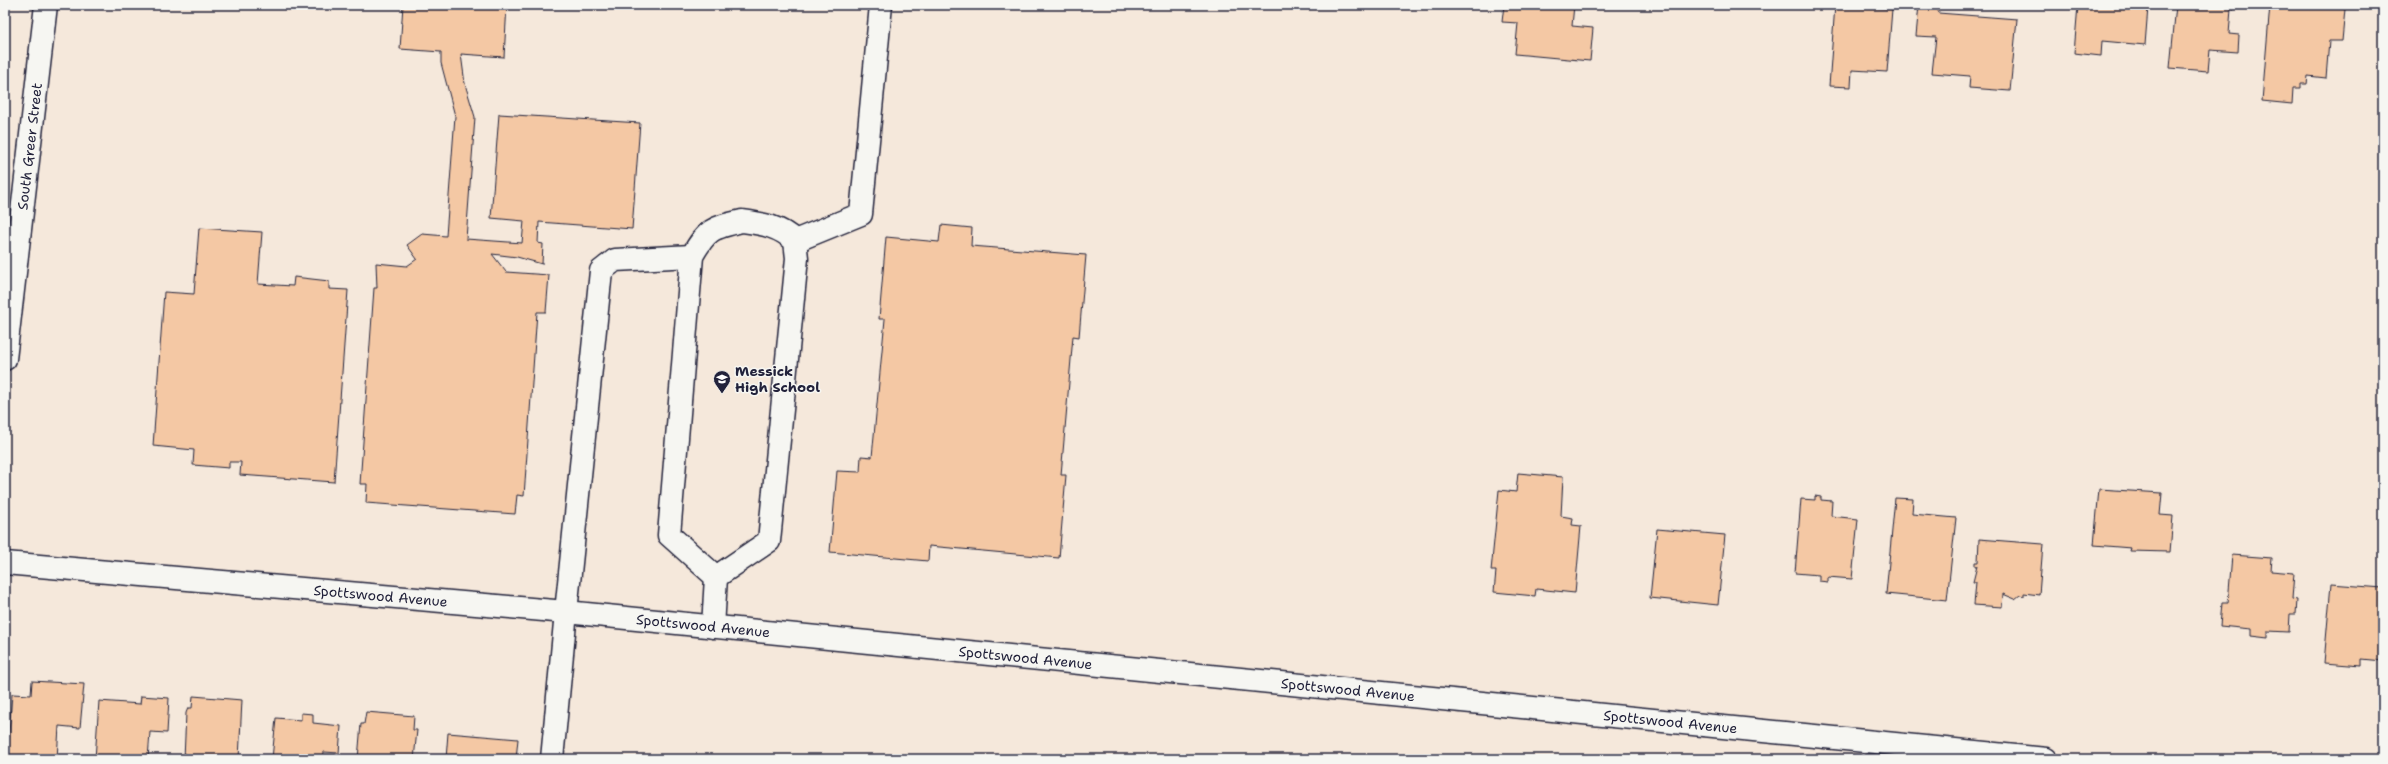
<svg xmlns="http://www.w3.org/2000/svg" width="2388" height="764" viewBox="0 0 2388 764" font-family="'Shantell Sans',sans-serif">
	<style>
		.building { fill: #f4c8a4; stroke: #22223b }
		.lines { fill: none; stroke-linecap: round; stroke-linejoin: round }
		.service-casing { stroke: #22223b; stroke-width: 25 }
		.minor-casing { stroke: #22223b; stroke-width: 25 }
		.tertiary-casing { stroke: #22223b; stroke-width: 25 }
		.service { stroke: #f6f6f2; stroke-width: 22 }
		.minor { stroke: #f6f6f2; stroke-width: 22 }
		.tertiary { stroke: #f6f6f2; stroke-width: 22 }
		.labels { text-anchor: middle; stroke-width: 3; stroke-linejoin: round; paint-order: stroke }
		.street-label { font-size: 14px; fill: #22223b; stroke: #f6f6f2 }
		.poi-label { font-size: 14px; font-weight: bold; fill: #22223b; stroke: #f6f6f2; text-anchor: start }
	</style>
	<rect width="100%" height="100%" fill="#f5e8db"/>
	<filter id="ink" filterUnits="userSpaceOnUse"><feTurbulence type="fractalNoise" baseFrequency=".025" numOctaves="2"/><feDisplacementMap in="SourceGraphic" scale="8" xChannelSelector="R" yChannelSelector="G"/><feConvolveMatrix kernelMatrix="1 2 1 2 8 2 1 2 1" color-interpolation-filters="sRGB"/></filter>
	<g filter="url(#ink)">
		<g class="building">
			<polygon points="403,5 507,5 504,57 461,54 465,84 475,117 466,239 522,243 524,221 491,218 499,114 640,123 632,229 539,222 538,243 543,244 542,264 517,257 492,254 506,272 549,275 546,312 537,312 524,496 517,495 515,514 366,503 367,484 360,484 374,288 377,288 376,263 407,266 417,259 407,245 422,234 446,236 455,116 441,63 441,52 400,49"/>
			<polygon points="1504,5 1574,5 1572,26 1593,28 1590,61 1515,54 1518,23 1502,22"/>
			<polygon points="1835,5 1892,9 1887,72 1852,70 1851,87 1829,86"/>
			<polygon points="1919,5 1939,5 1938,13 2017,19 2010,91 1969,88 1970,76 1932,73 1936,37 1916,36"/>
			<polygon points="2078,5 2148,7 2145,45 2102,41 2101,56 2074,53"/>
			<polygon points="2176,5 2234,5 2234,10 2231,9 2229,34 2239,35 2238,52 2210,50 2208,71 2170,68"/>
			<polygon points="2270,5 2313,5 2345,9 2342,41 2329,41 2326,78 2308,76 2307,84 2301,84 2301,88 2293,88 2292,104 2262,101"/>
			<polygon points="941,225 972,228 971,246 1086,255 1079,337 1073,336 1061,475 1066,475 1059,558 929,546 928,561 830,552 837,471 860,472 861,456 872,457 885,319 879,319 886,237 939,242"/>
			<polygon points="199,228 262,232 258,284 293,286 294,277 329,281 329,289 348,290 334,482 240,475 241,462 229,462 229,468 193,465 194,450 153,446 164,292 194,294"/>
			<polygon points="1518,473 1563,477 1561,516 1573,518 1572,525 1581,526 1575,593 1536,589 1535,596 1494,592 1496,571 1491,571 1499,490 1516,492"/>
			<polygon points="2099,489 2162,493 2160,515 2173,516 2170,552 2130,551 2131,548 2094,545"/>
			<polygon points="1815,496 1821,497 1821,500 1832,501 1831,516 1858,519 1852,579 1828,577 1828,582 1819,581 1819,575 1795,573 1801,499 1815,500"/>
			<polygon points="1895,498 1913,499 1912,514 1956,518 1947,600 1886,594"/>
			<polygon points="1657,529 1725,535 1718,605 1650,598"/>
			<polygon points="1979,539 2043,544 2039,595 2024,593 2024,596 2020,595 2015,599 2003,594 2002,607 1974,605 1976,582 1973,582 1977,566 1975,566 1975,562 1978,562"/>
			<polygon points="2232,555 2272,558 2271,571 2294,573 2292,599 2297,600 2296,614 2290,614 2289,632 2268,631 2268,638 2251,636 2251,629 2220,626 2222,603 2228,603"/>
			<polygon points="2331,584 2383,588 2383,661 2362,659 2362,666 2324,663"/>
			<polygon points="32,681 84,684 80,728 59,726 57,759 7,759 12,694 31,695"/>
			<polygon points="141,696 169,698 167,733 150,732 148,759 95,759 99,701 140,704"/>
			<polygon points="193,696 242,700 239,759 184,759 186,713 188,708 192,708"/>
			<polygon points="366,712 414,716 413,730 417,730 414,759 358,759 361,724 364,724"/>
			<polygon points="301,713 313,714 313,723 341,726 339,753 324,752 323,759 272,759 276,718 301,720"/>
			<polygon points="448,733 518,739 516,759 446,759"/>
		</g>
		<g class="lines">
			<g class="service-casing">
				<g id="service">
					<path d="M742 221C763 224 779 226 795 241L797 258 769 541 716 577 669 535 692 256C707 229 712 228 742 221Z"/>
					<polyline points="795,241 861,214 881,5"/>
					<polyline points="566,612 601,271 615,260 692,256"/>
					<polyline points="713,627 716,577"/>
				</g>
			</g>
			<g class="minor-casing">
				<g id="minor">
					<path id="s1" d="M5 359 46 5"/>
					<polyline points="552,759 566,612"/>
				</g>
			</g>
			<g class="tertiary-casing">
				<g id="tertiary">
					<path id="s2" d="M5 563 566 612 2046 759"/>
				</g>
			</g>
			<use href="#service" class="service"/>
			<use href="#minor" class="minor"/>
			<use href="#tertiary" class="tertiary"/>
		</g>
	</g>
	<defs>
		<g id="school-pin" transform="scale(0.9)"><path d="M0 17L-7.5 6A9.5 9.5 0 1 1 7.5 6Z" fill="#22223b" stroke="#f6f6f2"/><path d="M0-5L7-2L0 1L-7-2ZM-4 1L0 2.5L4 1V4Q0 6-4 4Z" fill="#fff"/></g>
	</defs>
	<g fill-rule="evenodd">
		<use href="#school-pin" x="722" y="379"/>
	</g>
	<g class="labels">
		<g class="street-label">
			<text dy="5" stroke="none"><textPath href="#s1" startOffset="214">South Greer Street</textPath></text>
			<text dy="5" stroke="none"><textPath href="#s2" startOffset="377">Spottswood Avenue</textPath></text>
			<text dy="5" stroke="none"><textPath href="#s2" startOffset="701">Spottswood Avenue</textPath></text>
			<text dy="5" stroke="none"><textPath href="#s2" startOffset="1025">Spottswood Avenue</textPath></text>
			<text dy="5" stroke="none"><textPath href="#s2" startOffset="1349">Spottswood Avenue</textPath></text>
			<text dy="5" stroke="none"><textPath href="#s2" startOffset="1673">Spottswood Avenue</textPath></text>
		</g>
		<g class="poi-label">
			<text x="735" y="376">Messick<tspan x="735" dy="16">High School</tspan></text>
		</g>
	</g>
	<rect width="2388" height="764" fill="none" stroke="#f6f6f2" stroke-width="20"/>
	<rect x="10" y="10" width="2368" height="744" fill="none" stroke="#22223b" stroke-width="1.5" filter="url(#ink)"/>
</svg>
